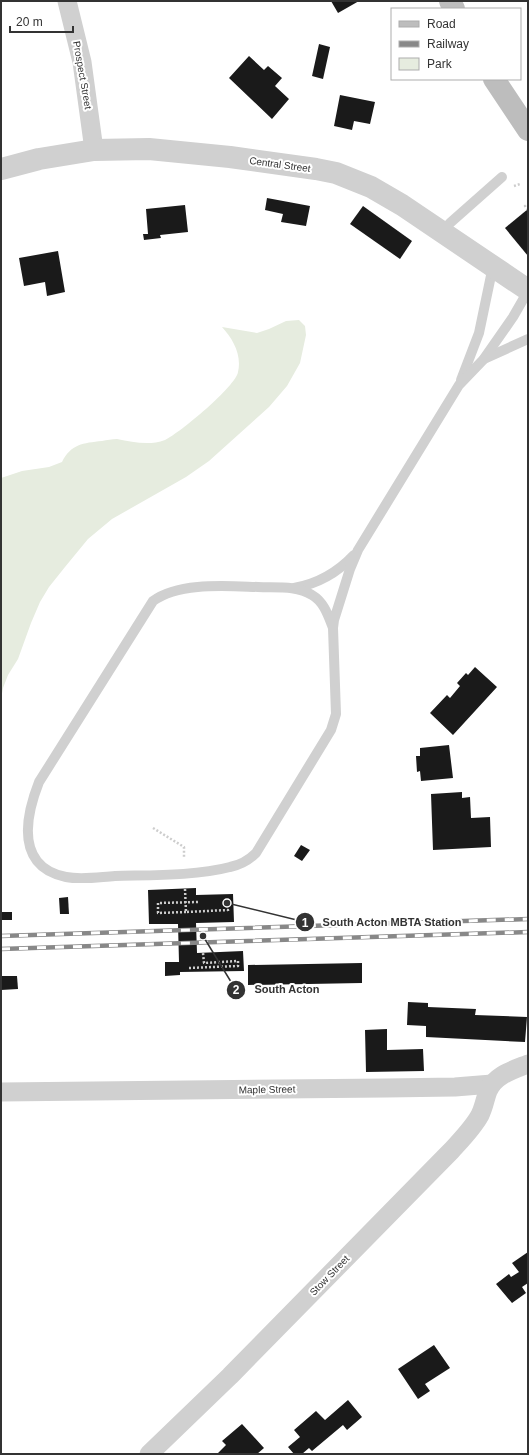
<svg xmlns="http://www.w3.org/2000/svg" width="529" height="1455" viewBox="0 0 529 1455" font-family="Helvetica,sans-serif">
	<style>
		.green { fill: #e6ecdf }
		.building { fill: #1a1a1a }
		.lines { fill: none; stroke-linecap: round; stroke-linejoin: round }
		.path { stroke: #cdcdcd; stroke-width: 2.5; stroke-dasharray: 2 2; stroke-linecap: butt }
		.service { stroke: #d0d0d0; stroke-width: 10 }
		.minor { stroke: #d0d0d0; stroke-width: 19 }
		.tertiary { stroke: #d0d0d0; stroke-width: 22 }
		.secondary { stroke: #bdbdbd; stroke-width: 22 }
		.rail-casing { stroke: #888; stroke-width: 4.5 }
		.rail { stroke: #fff; stroke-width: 3; stroke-dasharray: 9; stroke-linecap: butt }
		.labels { text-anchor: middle; stroke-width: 4; stroke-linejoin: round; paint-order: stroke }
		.street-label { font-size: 10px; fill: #333; stroke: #fff }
		.leader { fill: none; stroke: #333; stroke-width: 1.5 }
		.callout-dot { fill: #333; stroke: #fff; stroke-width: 1.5 }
		.mark-label { font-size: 12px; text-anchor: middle; font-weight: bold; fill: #fff }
		.callout-label { font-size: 11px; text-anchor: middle; font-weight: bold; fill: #333; stroke: #fff; stroke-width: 4; stroke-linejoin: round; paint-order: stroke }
	</style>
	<rect width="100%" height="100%" fill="#fff"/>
	<path class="green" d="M299 320 305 326 306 335 300 363 287 386 269 407 209 461 186 477 112 519 88 539 65 567 49 587 40 602 31 623 18 659 8 675 3 688 1 699V478L22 471 49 467 62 462C71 444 83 443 102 441 107 440 112 439 117 439 133 442 149 446 165 440 180 433 236 386 238 372 242 355 233 339 222 327L257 333 269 329 286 321Z"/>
	<g class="building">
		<polygon points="331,1 359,1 338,13"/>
		<polygon points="319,44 330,47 323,79 312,76"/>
		<polygon points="249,56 264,70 268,66 282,78 275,86 289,99 272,119 229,78"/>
		<polygon points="340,95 375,102 370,124 354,121 352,130 334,126"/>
		<polygon points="267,198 310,206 306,226 281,222 283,214 265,210"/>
		<polygon points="185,205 188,232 160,235 161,238 144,240 143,234 148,234 146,209"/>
		<polygon points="363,206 412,241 400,259 350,224"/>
		<polygon points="528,209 528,256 505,228"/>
		<polygon points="58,251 65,292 47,296 45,282 24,286 19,258"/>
		<polygon points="475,667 497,687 453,735 430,713 447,695 450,698 460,686 457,683 466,673 468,675"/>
		<polygon points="449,745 453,778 421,781 420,771 417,772 416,756 420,756 420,748"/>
		<polygon points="462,792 462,798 470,797 471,818 490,817 491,847 433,850 431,794"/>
		<polygon points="301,845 310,850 302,861 294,856"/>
		<polygon points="196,888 196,895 233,894 234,922 196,923 197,953 243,951 244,971 180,972 180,975 165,976 165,962 179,962 178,924 149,924 148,890"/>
		<polygon points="68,897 69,914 60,914 59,898"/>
		<rect x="1" y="912" width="11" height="8"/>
		<polygon points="362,963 362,983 248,985 248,965"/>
		<polygon points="1,976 17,976 18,989 1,990"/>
		<polygon points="408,1002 428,1003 428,1007 476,1009 475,1015 527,1017 525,1042 426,1037 426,1026 407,1025"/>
		<polygon points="387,1029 387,1050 423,1049 424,1071 366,1072 365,1030"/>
		<polygon points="528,1252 528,1283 522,1287 526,1293 512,1303 496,1284 509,1274 511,1277 519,1272 512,1263"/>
		<polygon points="434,1345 450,1368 425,1384 430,1391 418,1399 398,1369"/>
		<polygon points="348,1400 362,1417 347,1430 343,1425 312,1451 309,1448 302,1454 294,1454 288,1447 300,1437 294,1430 316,1411 325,1420"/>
		<polygon points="242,1424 264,1448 257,1454 217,1454 226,1445 222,1441"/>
	</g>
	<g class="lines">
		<g class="path">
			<polyline points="514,186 520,184"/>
			<polyline points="528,210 525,206 528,204"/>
			<polyline points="153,828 184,847 184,858"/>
			<polyline points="185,889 186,912 228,910 228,912"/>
			<polyline points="186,912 158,913 158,903 199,902"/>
			<polyline points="189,968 238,966 238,961 204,963 203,953"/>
		</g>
		<g class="service">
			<polyline points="442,232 450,223 502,177"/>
			<polyline points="484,359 528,339"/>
			<polyline points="461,380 479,333 493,266"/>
			<path d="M294 588C317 584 338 572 354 555"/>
			<path d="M333 628C328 615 324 602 312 595 296 585 275 588 258 587 226 586 179 582 153 601L39 782C30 805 20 839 37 861 44 870 56 875 66 877 82 880 99 877 115 876 150 875 196 876 230 867 240 865 249 860 256 853L331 730 336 714 333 628 334 620 350 569 358 550 459 385 483 360 513 317 528 291"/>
		</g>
		<g class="minor">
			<polyline points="67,1 82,62 94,150"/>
			<polyline points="1,1092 386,1088 455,1087 492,1084"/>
			<path d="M149 1454 230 1376 451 1151C461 1140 473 1128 480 1115 484 1107 485 1099 488 1091 495 1075 513 1070 528 1064"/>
		</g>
		<polyline class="tertiary" points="1,169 39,159 94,150 149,149 230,157 316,169 336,173 371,187 402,205 528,290"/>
		<g class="secondary">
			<polyline points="450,1 454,9"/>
			<polyline points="494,79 528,130"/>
		</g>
		<g class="rail-casing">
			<g id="rail">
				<polyline points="1,936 528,919"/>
				<polyline points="1,949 528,932"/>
			</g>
		</g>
		<use href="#rail" class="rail"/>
	</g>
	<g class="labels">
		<g class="street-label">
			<text transform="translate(83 75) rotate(80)" y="4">Prospect Street</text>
			<text transform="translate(280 164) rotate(8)" y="4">Central Street</text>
			<text transform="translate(267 1089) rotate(-1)" y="4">Maple Street</text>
			<text transform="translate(329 1275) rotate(-46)" y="4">Stow Street</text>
		</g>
	</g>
	<path class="leader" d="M227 903L305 922M203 936L236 990"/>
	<g class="callout-dot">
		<circle cx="227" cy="903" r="4"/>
		<circle cx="203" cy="936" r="4"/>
		<circle cx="305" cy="922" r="10"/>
		<circle cx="236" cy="990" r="10"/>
	</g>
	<g class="mark-label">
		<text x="305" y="927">1</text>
		<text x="236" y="994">2</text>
	</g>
	<g class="callout-label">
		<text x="392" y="926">South Acton MBTA Station</text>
		<text x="287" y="993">South Acton</text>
	</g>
	<rect width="529" height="1455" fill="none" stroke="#333333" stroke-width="4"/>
	<rect x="391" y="8" width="130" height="72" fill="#ffffff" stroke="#adadad"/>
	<rect x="399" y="21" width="20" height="6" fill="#bdbdbd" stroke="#adadad"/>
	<text x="427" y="28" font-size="12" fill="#333333">Road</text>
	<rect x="399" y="41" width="20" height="6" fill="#888888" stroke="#adadad"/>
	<text x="427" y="48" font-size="12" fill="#333333">Railway</text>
	<rect x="399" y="58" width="20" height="12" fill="#e6ecdf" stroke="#adadad"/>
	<text x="427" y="68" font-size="12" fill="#333333">Park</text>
	<path d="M10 26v6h63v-6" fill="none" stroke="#333333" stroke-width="2"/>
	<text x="16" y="26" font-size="12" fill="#333333" stroke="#ffffff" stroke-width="3" paint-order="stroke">20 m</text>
</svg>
